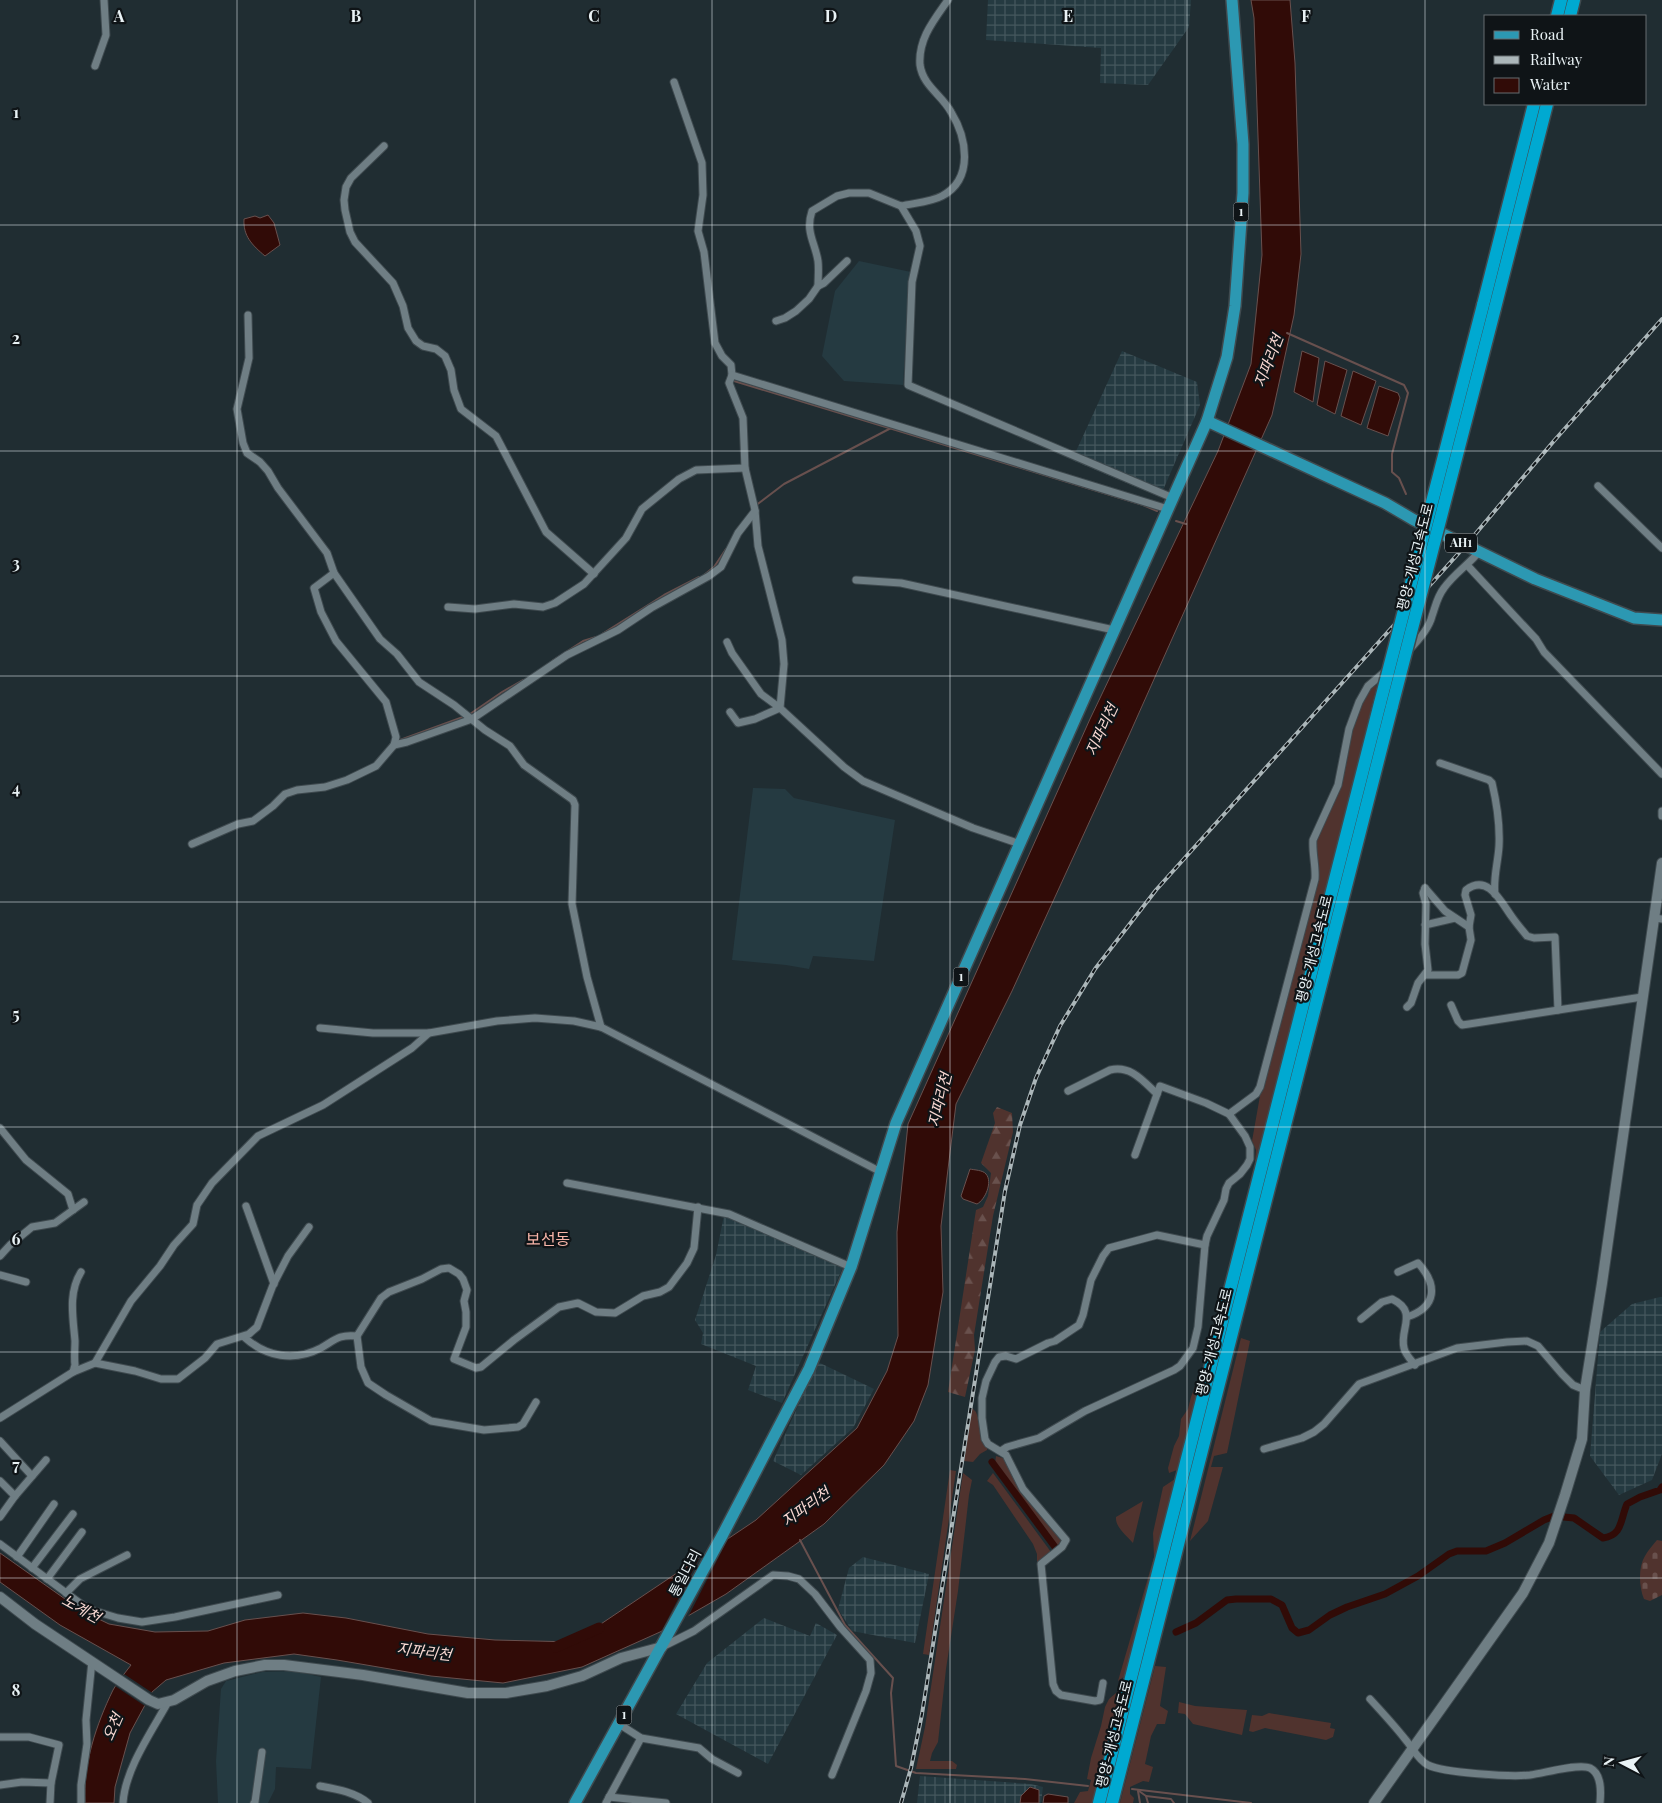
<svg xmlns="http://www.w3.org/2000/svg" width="1662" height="1803" viewBox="0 0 1662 1803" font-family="'Playfair Display','Noto Sans KR',serif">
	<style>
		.built { fill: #253a41 }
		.industrial { fill: url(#industrial-grid) }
		.grass { fill: #50332e }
		.forest { fill: url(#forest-firs) }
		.cemetery { fill: url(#cemetery-stones) }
		.water { fill: #310b07; stroke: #68504e }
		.pier { fill: #202d32 }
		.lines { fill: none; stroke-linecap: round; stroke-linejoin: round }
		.stream { stroke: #68504e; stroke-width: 2 }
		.canal { stroke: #310b07; stroke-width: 7 }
		.river { stroke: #310b07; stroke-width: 11 }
		.street-casing { stroke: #3f4a4f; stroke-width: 9 }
		.secondary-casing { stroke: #3f4a4f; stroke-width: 12 }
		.primary-casing { stroke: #3f4a4f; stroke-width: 14 }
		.highway-casing { stroke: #3f4a4f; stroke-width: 15 }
		.street { stroke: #6f7e84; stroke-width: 7 }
		.secondary { stroke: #6f7e84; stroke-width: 10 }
		.primary { stroke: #2c98b2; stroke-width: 11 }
		.highway { stroke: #00a9d1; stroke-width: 12 }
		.rail-casing { stroke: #abb6b9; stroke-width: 4 }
		.rail { stroke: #0f1417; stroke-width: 2; stroke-dasharray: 5.5; stroke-linecap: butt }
		.highway-bridge-casing { stroke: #3f4a4f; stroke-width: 15; stroke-linecap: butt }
		.highway-bridge { stroke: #00a9d1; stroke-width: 12 }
		.grid { fill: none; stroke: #e9f2f5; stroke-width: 1; stroke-opacity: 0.55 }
		.labels { text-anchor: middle; stroke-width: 4.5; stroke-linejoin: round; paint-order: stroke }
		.shield { fill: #0f1417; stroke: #a8afb2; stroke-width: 1 }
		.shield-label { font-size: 12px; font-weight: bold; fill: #e9f2f5 }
		.street-label { font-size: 14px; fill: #e9f2f5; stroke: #0f1417 }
		.water-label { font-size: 15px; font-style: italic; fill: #fad9d3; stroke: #0f1417 }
		.quarter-label { font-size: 16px; fill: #f7b4a8; stroke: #0f1417 }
		.grid-label { font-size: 16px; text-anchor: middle; font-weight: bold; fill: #e9f2f5; stroke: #0f1417; stroke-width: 4.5; stroke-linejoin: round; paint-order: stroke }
	</style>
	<defs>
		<pattern id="industrial-grid" width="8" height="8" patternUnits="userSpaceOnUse" patternTransform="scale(1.25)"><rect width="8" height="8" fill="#253a41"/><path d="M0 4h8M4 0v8" fill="none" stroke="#45575d"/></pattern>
		<pattern id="forest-firs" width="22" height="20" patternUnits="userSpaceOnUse" patternTransform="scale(1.25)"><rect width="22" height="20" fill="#50332e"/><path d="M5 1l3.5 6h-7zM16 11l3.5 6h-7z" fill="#69514d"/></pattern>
		<pattern id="cemetery-stones" width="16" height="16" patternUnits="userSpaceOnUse" patternTransform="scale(1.25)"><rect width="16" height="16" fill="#50332e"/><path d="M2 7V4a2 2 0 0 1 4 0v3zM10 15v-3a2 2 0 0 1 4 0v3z" fill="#69514d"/></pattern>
	</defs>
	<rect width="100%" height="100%" fill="#202d32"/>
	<g class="built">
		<polygon points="859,261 911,272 908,297 903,385 844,381 822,356 835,291"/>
		<polygon points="753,788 785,789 794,798 895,820 874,961 813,956 809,969 786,965 732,960"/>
		<polygon points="294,1671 321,1677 311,1769 276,1767 275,1789 268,1803 218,1803 216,1761 221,1689 226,1681 262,1672"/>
	</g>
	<g class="industrial">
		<polygon points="988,0 1191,0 1189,27 1148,85 1100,83 1101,48 986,40"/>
		<polygon points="1122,351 1197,382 1200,405 1160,497 1072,460"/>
		<polygon points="724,1215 843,1267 782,1403 748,1390 756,1366 701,1344 703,1333 695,1320 716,1255"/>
		<polygon points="1660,1297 1662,1297 1662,1454 1652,1480 1619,1495 1590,1456 1600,1332 1632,1304"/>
		<polygon points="818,1362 874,1389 853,1428 801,1475 773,1461"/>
		<polygon points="863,1557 929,1574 915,1643 852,1631 838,1609 849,1568"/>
		<polygon points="764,1618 810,1636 816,1623 837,1635 768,1764 676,1714 707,1663"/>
		<polygon points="920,1776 1031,1784 1043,1787 1041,1803 917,1803"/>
	</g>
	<g class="grass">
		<polygon points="1377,685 1260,1161 1255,1161 1256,1150 1252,1141 1261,1090 1307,919 1316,837 1343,780 1349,734 1360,707 1370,688"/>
		<polygon points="1241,1338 1250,1341 1227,1453 1214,1456 1211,1467 1223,1467 1208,1521 1190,1541"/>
		<polygon points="1203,1381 1177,1470 1169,1473 1168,1468 1174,1446 1179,1436 1181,1419 1188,1409 1191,1397 1196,1384"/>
		<polygon points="972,1408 976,1412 988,1447 987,1450 980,1454 973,1462 964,1461"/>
		<polygon points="996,1456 1006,1459 1016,1483 1062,1542 1058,1546 997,1467 995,1464"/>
		<polygon points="950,1470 956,1471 929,1655 923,1654"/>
		<polygon points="963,1473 972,1480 969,1495 958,1591 946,1669 938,1742 932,1753 930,1761 952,1761 957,1765 956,1769 916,1769 925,1727"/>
		<polygon points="993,1473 1051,1552 1037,1562 1037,1554 1033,1544 993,1485 987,1481"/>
		<polygon points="1175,1479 1125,1676 1118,1681 1154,1557 1153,1533 1163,1487"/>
		<path d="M1143 1501 1133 1543C1127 1536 1115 1527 1116 1517Z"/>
		<polygon points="1155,1666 1166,1667 1160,1706 1168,1711 1165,1724 1157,1724 1151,1736 1145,1764 1153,1767 1149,1782 1143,1781 1130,1787 1130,1794 1134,1798 1133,1803 1120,1803"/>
		<polygon points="1123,1687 1093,1803 1074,1803 1080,1792 1088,1791 1091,1780 1087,1779 1091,1758 1101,1726 1105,1707 1109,1699"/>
		<polygon points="1179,1702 1195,1706 1247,1710 1242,1735 1193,1724 1185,1714 1178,1713"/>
		<polygon points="1269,1713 1331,1723 1330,1728 1335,1729 1333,1737 1326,1740 1265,1728 1253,1732 1249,1731 1252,1715 1262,1716"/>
	</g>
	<polygon class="forest" points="997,1107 1012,1113 1013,1132 993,1216 974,1335 975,1350 965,1397 948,1392 976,1210 983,1207 988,1196 991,1173 981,1163 995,1123 993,1113"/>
	<path class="cemetery" d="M1657 1540 1662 1541V1595L1650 1601 1644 1599C1639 1587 1638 1567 1645 1556 1648 1550 1653 1545 1657 1540Z"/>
	<g class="water">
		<path d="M1251 0H1290L1295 63 1301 254 1294 315 1272 415 1130 733 1012 991 956 1104 941 1226 943 1292 928 1385 914 1421 884 1465 824 1524 726 1594 660 1632 582 1667 503 1683 431 1676 337 1660 294 1654 224 1663 166 1680 152 1692 130 1733 115 1787 114 1803H85C83 1764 96 1725 113 1690 118 1681 125 1673 131 1665L60 1625 0 1582V1553L82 1611 109 1624 155 1632 208 1631 245 1620 303 1613 346 1618 428 1634 495 1640 574 1642 756 1520 857 1428 887 1371 898 1336 897 1232 908 1124 1090 719 1218 451 1251 364 1262 255 1254 18Z"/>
		<path d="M268 215 274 223 280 245 265 256C252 245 243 236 244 219L255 216 260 218Z"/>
		<polygon points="1302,351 1319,358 1313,402 1294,392"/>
		<polygon points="1325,361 1347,370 1335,414 1317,405"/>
		<polygon points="1353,371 1376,381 1361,425 1341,416"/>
		<polygon points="1379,386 1398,393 1400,398 1388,436 1367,428"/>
		<path d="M970 1169C974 1170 983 1170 986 1174 993 1182 985 1200 977 1204L963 1199 961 1196Z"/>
		<polygon points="1030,1787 1039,1790 1039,1803 1020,1803 1021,1796"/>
		<polygon points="1048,1794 1068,1797 1068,1803 1043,1803 1044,1796"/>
	</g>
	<g class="pier">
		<polygon points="730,1535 688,1617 662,1630 702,1553"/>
		<polygon points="124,1674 154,1694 145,1706 115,1686"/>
	</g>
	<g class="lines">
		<g class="stream">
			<polyline points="1287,333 1404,385 1408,393 1392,454 1392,472 1399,478 1406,494"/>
			<polyline points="734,381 1143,505 1157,511"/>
			<polyline points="755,506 784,484 891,428"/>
			<polyline points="1176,521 1186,524"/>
			<polyline points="704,575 714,567 726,549"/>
			<polyline points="602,634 664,595 699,577"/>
			<polyline points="552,661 583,641 596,637"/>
			<polyline points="470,714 502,692 523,680"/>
			<polyline points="400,740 463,717"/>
			<polyline points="800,1540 845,1625 893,1678 891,1693 896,1766 916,1773 1025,1779 1088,1786"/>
			<polyline points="1132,1789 1251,1803"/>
			<polyline points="1138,1791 1140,1803"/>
			<polyline points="1139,1791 1146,1796 1148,1803"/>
			<polyline points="1146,1796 1171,1799 1174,1803"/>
		</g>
		<g class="canal">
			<polyline points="992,1462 1055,1547"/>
			<path d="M1176 1632 1196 1623 1227 1600 1236 1599H1271L1282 1605 1292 1628 1298 1633 1309 1630 1330 1615 1347 1607 1385 1594 1418 1576 1449 1554 1457 1551H1486L1505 1543 1544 1520 1554 1516 1574 1518 1603 1538C1623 1535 1620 1520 1627 1504L1640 1497 1660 1490 1662 1487"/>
		</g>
		<polyline class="river" points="556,1647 599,1628"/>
		<g class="street-casing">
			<g id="street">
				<polyline points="95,66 106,35 104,0"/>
				<polyline points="674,82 702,163 703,195 698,231 704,252 715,343 722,356 731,365 732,375 729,383 743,418 745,468 755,510 758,546 782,640 784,664 780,708 844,767 863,781 973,828 1020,844"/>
				<polyline points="384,146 351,178 346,187 344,200 345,210 350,232 355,242 393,283 403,306 408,328 416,341 423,346 436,349 445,356 451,370 454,390 461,409 496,436 546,532 594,574"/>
				<path d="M901 206C914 203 931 202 942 196 974 179 967 138 951 112 942 95 923 86 920 65 918 39 934 20 948 0"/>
				<path d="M818 286C818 278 819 269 818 261 815 242 805 232 812 211L837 196 849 193H869L901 206 916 231 920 246 912 282 908 385 1173 498"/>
				<polyline points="248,315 249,358 237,409 243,443 247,453 260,462 268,471 278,488 327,553 334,573 380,639 397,654 419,682 454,705 485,730 510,746 524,765 573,800 575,805 572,904 587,977 601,1027"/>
				<polyline points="776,321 785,318 796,311 809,299 818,286 824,283 847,261"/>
				<polyline points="732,375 1168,509"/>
				<polyline points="1598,486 1662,548"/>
				<polyline points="1467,565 1536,639 1544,652 1662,774"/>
				<polyline points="856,580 901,583 1114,630"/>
				<polyline points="448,607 475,609 514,604 543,607 555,603 584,584 626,538 642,509 679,479 696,470 745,468"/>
				<polyline points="727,642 732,653 761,694 780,708 755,719 738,723 730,712"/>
				<path d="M1408 651C1417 642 1429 629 1432 616 1436 605 1437 597 1444 588 1454 574 1468 565 1479 552"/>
				<polyline points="394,745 407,742 472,719 567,655 618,630 651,608 709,576 721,567 738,533 755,511"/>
				<path d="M1440 763 1489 780 1492 783C1497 804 1500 825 1499 846 1498 863 1493 878 1495 894"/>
				<polyline points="1662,811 1662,816"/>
				<polyline points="192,844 238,824 253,821 273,806 285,794 297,790 325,787 347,780 376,766 394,745 396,737 386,702 336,641 321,612 314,588 334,573"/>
				<polyline points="1425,888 1445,911 1469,927"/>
				<polyline points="1655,918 1662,919"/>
				<polyline points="1425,925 1455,918"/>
				<path d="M1425 975H1458L1462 973 1471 940 1469 927 1471 915 1465 895 1466 890C1488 873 1501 902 1512 917 1517 924 1522 930 1527 936L1534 938 1555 937 1558 1010"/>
				<polyline points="1451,1005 1458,1021 1462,1025 1469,1024 1642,997"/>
				<polyline points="1407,1007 1411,1003 1418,983 1428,970 1425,944 1426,904 1423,893 1425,888"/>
				<polyline points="320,1028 373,1033 429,1033"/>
				<path d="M1068 1091 1110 1070C1131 1065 1143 1081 1157 1094"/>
				<path d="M1229 1114 1256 1094 1260 1087 1315 879C1316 866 1312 853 1313 840L1338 785 1349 729 1359 702 1368 686 1387 670"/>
				<polyline points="0,1128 26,1160 68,1194 73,1210"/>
				<polyline points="567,1183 729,1214 851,1267"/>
				<polyline points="246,1206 274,1284"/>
				<polyline points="0,1256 10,1245 32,1227 55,1223 84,1202"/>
				<path d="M1398 1272 1418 1263C1438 1285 1437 1307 1407 1317"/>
				<polyline points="0,1275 26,1282"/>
				<path d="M1361 1319 1382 1302 1392 1299C1419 1312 1399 1329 1404 1348 1405 1354 1411 1360 1415 1365"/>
				<path d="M244 1337C266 1357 294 1362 321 1348 335 1340 339 1334 357 1336"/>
				<polyline points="95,1363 135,1371 161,1379 178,1379 205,1358 217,1344 249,1334 257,1327 273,1285 288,1256 309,1227"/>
				<path d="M73 1372 75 1365C74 1357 75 1349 75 1341 73 1317 68 1293 81 1272"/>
				<polyline points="536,1402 523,1424 518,1427 484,1430 431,1421 386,1395 368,1383 361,1367 357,1336 381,1298 389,1292 422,1279 441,1269 449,1268 459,1274 463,1279 467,1290 464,1301 466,1312 466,1327 454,1359 476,1368 481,1367 514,1340 559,1307 578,1303 596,1312 615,1313 643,1296 660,1292 669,1287 687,1263 694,1248 698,1207"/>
				<polyline points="0,1418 73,1372 95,1363 131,1301 160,1266 174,1245 193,1224 197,1205 212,1183 258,1136 323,1105 412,1048 429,1033 497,1021 535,1018 574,1021 601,1027 881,1172"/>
				<polyline points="0,1441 32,1476"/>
				<polyline points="1264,1449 1302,1438 1314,1432 1324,1424 1359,1384 1457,1348 1507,1342 1527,1341 1538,1346 1562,1374 1573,1385 1585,1390"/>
				<polyline points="1001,1451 1007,1447 1039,1438 1085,1411 1174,1370 1180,1366 1193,1348 1198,1327 1205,1245 1207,1236 1224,1200 1226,1189 1229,1183 1240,1174 1247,1165 1250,1159 1250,1147 1245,1136 1229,1114 1206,1103 1160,1086 1135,1155"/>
				<polyline points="0,1481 15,1496"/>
				<polyline points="0,1517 15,1496 46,1460"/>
				<polyline points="0,1544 88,1609 118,1618 142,1622 175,1617 278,1595"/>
				<polyline points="17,1557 54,1504"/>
				<polyline points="32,1568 73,1514"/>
				<polyline points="47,1579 82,1532"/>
				<polyline points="66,1593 80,1579 127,1555"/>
				<polyline points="662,1647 694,1631 773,1575 788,1576 799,1579 815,1594 841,1628 870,1660 871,1673 866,1691 832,1775"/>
				<polyline points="1103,1683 1100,1700 1095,1701 1061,1695 1056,1691 1053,1684 1041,1564 1062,1547 1066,1540 1023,1489 1006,1455 988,1444 985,1439 982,1418 982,1398 986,1381 995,1362 999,1357 1006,1356 1016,1359 1048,1343 1055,1341 1079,1325 1083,1315 1091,1280 1103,1256 1109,1248 1157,1235 1205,1245"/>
				<path d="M1370 1699C1382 1712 1394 1725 1405 1739 1412 1747 1418 1760 1428 1765 1444 1773 1511 1777 1530 1775 1545 1773 1579 1763 1590 1768 1602 1774 1601 1792 1600 1803"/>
				<polyline points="619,1724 641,1738 699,1748 712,1759 738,1773"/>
				<polyline points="0,1737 29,1737 59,1745 51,1783 50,1803"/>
				<polyline points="0,1785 22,1782 51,1783"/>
				<path d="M320 1786C336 1789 355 1792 368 1803"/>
				<polyline points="609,1797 666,1803"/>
				<polyline points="81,1803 81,1785 87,1744 86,1720 92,1661"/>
				<path d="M123 1803C125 1769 152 1731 168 1702"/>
				<polyline points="254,1803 255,1802 262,1752"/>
				<polyline points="606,1803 641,1738"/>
			</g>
		</g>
		<g class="secondary-casing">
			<g id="secondary">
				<polyline points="0,1597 35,1624 149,1700 158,1704 174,1700 207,1681 235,1671 265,1665 284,1665 363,1675 468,1693 506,1693 547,1686 582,1676 621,1658 662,1647"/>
				<polyline points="1374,1803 1523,1593 1549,1543 1565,1495 1582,1439 1585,1390 1602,1283 1662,863"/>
			</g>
		</g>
		<g class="primary-casing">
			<g id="primary">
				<polyline points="1207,421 1385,503 1414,520 1535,579 1634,618 1662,620"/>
				<polyline points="575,1803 723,1534 809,1369 851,1267 896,1123 1207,421 1227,357 1235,306 1243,193 1243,144 1232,0"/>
			</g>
		</g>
		<g class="highway-casing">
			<g id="highway">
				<polyline points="1557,16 1561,0"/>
				<polyline points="1570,16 1574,0"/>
				<polyline points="1483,305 1534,104"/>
				<polyline points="1495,308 1547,104"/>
				<polyline points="1099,1803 1380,703"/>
				<polyline points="1112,1803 1392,706"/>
			</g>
		</g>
		<use href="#street" class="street"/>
		<use href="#secondary" class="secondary"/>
		<use href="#primary" class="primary"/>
		<use href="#highway" class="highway"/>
		<g class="rail-casing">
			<polyline id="rail" points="901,1803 911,1768 922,1714 1005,1191 1020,1125 1036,1078 1060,1026 1095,969 1156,890 1466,545 1553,442 1662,319"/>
		</g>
		<use href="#rail" class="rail"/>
		<g class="highway-bridge-casing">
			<g id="highway-bridge">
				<polyline points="1380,703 1483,305"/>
				<polyline points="1392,706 1495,308"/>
			</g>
		</g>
		<use href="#highway-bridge" class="highway-bridge"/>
	</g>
	<path class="grid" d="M237 0V1803M475 0V1803M712 0V1803M950 0V1803M1187 0V1803M1425 0V1803M0 225H1662M0 451H1662M0 676H1662M0 902H1662M0 1127H1662M0 1352H1662M0 1578H1662"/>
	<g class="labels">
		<g class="shield">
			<rect x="1233.5" y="202.5" width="15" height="19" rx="4"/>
			<rect x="1445" y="533.5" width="32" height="19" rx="4"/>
			<rect x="953.5" y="967.5" width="15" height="19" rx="4"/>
			<rect x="616.5" y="1705.5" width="15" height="19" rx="4"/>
		</g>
		<g class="shield-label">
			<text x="1241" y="216">1</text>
			<text x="1461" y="547">AH1</text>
			<text x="961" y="981">1</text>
			<text x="624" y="1719">1</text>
		</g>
		<g class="street-label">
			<text transform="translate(1415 557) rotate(-76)" y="5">평양-개성고속도로</text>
			<text transform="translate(1314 949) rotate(-76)" y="5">평양-개성고속도로</text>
			<text transform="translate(1214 1342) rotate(-76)" y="5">평양-개성고속도로</text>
			<text transform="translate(685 1573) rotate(-62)" y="5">통일다리</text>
			<text transform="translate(1114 1734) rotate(-76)" y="5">평양-개성고속도로</text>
		</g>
		<g class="water-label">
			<text transform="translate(1269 361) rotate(-69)" y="5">지파리천</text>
			<text transform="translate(1102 730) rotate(-65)" y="5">지파리천</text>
			<text transform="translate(940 1100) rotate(-76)" y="5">지파리천</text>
			<text transform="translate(806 1507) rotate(-36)" y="5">지파리천</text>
			<text transform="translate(81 1609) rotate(29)" y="5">노계천</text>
			<text transform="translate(424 1652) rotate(7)" y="5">지파리천</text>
			<text transform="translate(113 1727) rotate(-66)" y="5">오천</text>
		</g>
		<g class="quarter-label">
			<text x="548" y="1245">보선동</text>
		</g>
	</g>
	<g class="grid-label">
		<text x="119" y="22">A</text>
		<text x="356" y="22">B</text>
		<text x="594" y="22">C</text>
		<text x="831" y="22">D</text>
		<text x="1068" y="22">E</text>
		<text x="1306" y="22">F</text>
		<text x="16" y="118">1</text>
		<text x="16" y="344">2</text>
		<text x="16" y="569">3</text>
		<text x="16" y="794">4</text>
		<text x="16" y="1020">5</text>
		<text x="16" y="1245">6</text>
		<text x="16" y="1471">7</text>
		<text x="16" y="1696">8</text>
	</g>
	<rect x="1484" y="15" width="162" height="90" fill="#0f1417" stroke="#666d70"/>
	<rect x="1494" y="31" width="25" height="8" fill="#2c98b2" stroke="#666d70"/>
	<text x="1530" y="40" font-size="15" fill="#e9f2f5">Road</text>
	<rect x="1494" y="56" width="25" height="8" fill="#abb6b9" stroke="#666d70"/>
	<text x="1530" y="65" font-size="15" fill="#e9f2f5">Railway</text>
	<rect x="1494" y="78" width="25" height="15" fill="#310b07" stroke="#666d70"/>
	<text x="1530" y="90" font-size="15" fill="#e9f2f5">Water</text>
	<g transform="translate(1622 1763) rotate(276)" stroke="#0f1417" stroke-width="4" paint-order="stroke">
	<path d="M0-4L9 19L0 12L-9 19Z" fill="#e9f2f5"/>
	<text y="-8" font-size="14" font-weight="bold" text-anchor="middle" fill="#e9f2f5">N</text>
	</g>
</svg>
